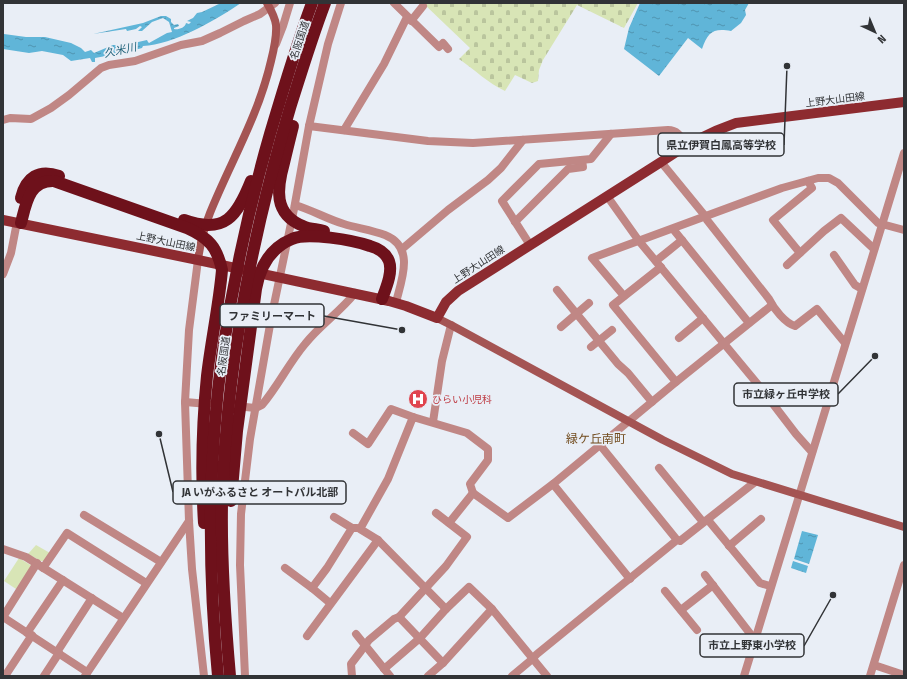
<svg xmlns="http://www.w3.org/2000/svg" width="907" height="679" viewBox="0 0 907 679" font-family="'Fira Sans Condensed','Noto Sans JP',sans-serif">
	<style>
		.green { fill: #d8e5b6 }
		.cemetery { fill: url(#cemetery-stones) }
		.water { fill: url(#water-ripples) }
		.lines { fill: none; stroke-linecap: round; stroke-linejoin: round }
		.street { stroke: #c08785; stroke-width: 8 }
		.secondary { stroke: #a45453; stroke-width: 8 }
		.primary { stroke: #8d2b30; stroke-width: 10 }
		.highway { stroke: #6e111b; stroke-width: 12 }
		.labels { text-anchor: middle; stroke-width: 3.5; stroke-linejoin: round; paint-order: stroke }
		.street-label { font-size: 10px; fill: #313336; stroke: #e9eef6 }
		.health-label { font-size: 10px; fill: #be3a42; stroke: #e9eef6; text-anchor: start }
		.water-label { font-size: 11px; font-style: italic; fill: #1c5f77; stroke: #e9eef6 }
		.quarter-label { font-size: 12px; fill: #714b1d; stroke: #e9eef6 }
		.leader { fill: none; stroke: #313336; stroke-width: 1.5 }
		.callout-dot { fill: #313336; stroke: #e9eef6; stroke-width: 1.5 }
		.callout { fill: #e9eef6; stroke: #313336; stroke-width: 1.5 }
		.callout-label { font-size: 11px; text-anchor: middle; font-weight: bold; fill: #313336 }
	</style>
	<defs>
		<pattern id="cemetery-stones" width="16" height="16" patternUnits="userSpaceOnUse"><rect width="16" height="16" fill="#d8e5b6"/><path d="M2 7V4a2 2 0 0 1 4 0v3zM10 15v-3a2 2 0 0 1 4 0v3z" fill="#bac59d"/></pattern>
		<pattern id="water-ripples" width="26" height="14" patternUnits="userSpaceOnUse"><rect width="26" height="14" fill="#60b5d8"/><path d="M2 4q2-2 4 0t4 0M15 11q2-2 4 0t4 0" fill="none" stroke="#5094b0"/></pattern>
	</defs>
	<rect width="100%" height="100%" fill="#e9eef6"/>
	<g class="green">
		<polygon points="36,545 50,553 44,561 41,561 28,554"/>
		<polygon points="19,558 32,566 16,589 4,581"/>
	</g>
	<path class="cemetery" d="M425 3H638L624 28 577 5 543 60 539 70 538 81 532 83 515 75 505 91C488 83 475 70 459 59L470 48 424 4Z"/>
	<g class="water">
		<path d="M221 3H241C216 20 173 45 143 46L142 48 131 51 128 54 127 52 95 58V62H92L90 58 71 61 63 55 42 51 29 53 3 49V35L4 34 26 37H45L71 43 81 48 85 52 91 50 94 53 113 45H125L147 40 148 42 149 43 167 33 172 32 169 22 163 18 152 22 142 31H138L142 27 140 26 136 29 127 31 126 29 93 34 143 23 161 16H166L171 19V22L174 25 178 24 179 26 174 28V29C178 30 185 28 186 23L189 24 191 22 187 21 193 18 197 13 202 12Z"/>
		<path d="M640 3H749L745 10 746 15 741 23 731 31C713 28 708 32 702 49L688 38 659 76 624 49 629 28Z"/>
		<polygon points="802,531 818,535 809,564 794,559"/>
		<polygon points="793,561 808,566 806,573 791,568"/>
	</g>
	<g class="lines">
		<g class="street">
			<polyline points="394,3 439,47 443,43 448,49"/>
			<polyline points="411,21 423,6"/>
			<polyline points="276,44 283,26 290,3"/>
			<polyline points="3,120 10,118 31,119 51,108 69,95 101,68 109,65 135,61 181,45 202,41 220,33 244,21 260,14 275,3"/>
			<path d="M309 126 428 141 473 143 668 130C678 130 681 137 686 145"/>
			<polyline points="344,130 384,64 407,17"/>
			<path d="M661 162 706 217 707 220 769 299C774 309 785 323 795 326L817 309 845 343"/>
			<polyline points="607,196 639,241 760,387 796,434 812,452"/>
			<path d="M295 205C312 210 327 219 344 224 357 228 372 230 385 235 415 247 402 279 396 302"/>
			<polyline points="515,222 568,169 583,167 582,160"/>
			<polyline points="673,229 749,323"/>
			<polyline points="530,245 502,201 539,164 591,159 611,134"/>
			<polyline points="402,249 448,210 488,180 501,168 523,140"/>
			<polyline points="800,253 773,220 812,188 808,181"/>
			<polyline points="834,255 855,285 862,289"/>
			<polyline points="198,260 189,330 185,402 189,521 192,569 204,676"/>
			<polyline points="656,261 682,240"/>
			<polyline points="787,265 824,231 841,218 874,249"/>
			<polyline points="661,267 613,305 676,382"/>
			<polyline points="3,274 11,253 17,222"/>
			<polyline points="557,290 618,364 628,373 652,402"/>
			<polyline points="624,296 592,258 782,188 818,178 829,178 838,183 878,223 904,230"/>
			<polyline points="561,327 589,303"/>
			<polyline points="679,338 703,318"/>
			<polyline points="591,347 612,330"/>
			<polyline points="185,402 208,404"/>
			<path d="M235 406 256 408 262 405C278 386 289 363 305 344 320 325 340 312 355 293"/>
			<polyline points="433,422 442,361 451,325"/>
			<polyline points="353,433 368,444 391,409 413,417"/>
			<polyline points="600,445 677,540"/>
			<polyline points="659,468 703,522"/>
			<polyline points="553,484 630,579"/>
			<polyline points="473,493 470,484 488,460 488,449 467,433 413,417 388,479 360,529 378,540 446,609 469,587 492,609 547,676"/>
			<polyline points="84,515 161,562"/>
			<polyline points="334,517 352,528 357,528"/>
			<polyline points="708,520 760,583 770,586"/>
			<polyline points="449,523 473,493 508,518 553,484 676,382 772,305"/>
			<polyline points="729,546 761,519"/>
			<polyline points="3,549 26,557 123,618"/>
			<polyline points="43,568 67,533 146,583"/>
			<polyline points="285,568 312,588 330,603"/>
			<polyline points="705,575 755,640"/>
			<polyline points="312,588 327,568 352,528"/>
			<polyline points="665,591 697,630"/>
			<polyline points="681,610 713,585"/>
			<polyline points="3,617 87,672"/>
			<polyline points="3,617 37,563"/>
			<polyline points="399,617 443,663"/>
			<polyline points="27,633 63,580"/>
			<polyline points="356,634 390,676"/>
			<polyline points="307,636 378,540"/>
			<polyline points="57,652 92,598"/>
			<polyline points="874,665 904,675"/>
			<polyline points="384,669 420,638 446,609"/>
			<polyline points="5,676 32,635"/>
			<polyline points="44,676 59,653"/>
			<polyline points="85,676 189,521"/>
			<polyline points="245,676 240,565 241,514 250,439 271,319 294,209 309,126 328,44 341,3"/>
			<polyline points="352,676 351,664 361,651 369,640 394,619 399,617 446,566 467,537 436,513"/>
			<polyline points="428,676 443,663 492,609"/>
			<polyline points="512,676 530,661 537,654 677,540 680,541 755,482"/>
			<polyline points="744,676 904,153"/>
			<polyline points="870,676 904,565"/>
		</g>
		<g class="secondary">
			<path d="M198 260C200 244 204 228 210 213 231 161 258 117 271 61 274 49 277 37 276 25 275 17 271 10 267 3"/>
			<polyline points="437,318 451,325 663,440 732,474 904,527"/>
		</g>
		<path class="primary" d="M3 220 198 260 389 301 406 306 437 318 446 302 458 291 661 162C685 145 707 133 736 123L904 102"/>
		<g class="highway">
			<path d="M293 126C290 138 287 150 284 163 277 188 273 214 303 226 309 229 317 229 324 231"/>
			<path d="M21 198C26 177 39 169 59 176"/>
			<path d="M184 220C225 235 237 216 251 181"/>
			<path d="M21 223C26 204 29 180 54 181L187 228C209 238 217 247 222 270 219 305 211 341 207 376 202 425 201 474 204 523"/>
			<path d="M231 501 237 431 256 289C260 266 270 248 292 239 307 232 353 240 370 246 377 248 386 253 389 261 393 272 386 288 382 299"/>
			<path d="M218 676C208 571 208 461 222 356 233 281 249 207 270 134 283 90 296 46 312 3"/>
			<path d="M230 676C225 619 221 561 222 504 226 367 251 238 290 108 301 73 312 37 325 3"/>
		</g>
	</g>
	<defs>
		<g id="hospital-disc" transform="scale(1)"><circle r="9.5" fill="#e0444e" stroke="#e9eef6"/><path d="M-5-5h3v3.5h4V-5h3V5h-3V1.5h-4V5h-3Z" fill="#fff"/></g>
	</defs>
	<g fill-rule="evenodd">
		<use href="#hospital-disc" x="418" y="399"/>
	</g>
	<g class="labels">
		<g class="street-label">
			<text transform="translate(299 40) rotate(-72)" y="4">名阪国道</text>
			<text transform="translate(835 99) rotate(-7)" y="4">上野大山田線</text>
			<text transform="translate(166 241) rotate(12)" y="4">上野大山田線</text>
			<text transform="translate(478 264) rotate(-33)" y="4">上野大山田線</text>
			<text transform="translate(223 356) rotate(-82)" y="4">名阪国道</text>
		</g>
		<g class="health-label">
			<text x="432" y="403">ひらい小児科</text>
		</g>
		<g class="water-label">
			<text transform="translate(120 50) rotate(-12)" y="4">久米川</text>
		</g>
		<g class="quarter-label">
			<text x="596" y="443">緑ケ丘南町</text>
		</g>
	</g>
	<path class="leader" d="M787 66L784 145M402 330L324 316M875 356L838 394M159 434L173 492M833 595L804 646"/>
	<g class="callout-dot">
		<circle cx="787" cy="66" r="4"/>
		<circle cx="402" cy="330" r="4"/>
		<circle cx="875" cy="356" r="4"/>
		<circle cx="159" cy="434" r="4"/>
		<circle cx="833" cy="595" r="4"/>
	</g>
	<g class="callout">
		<rect x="658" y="133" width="126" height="23" rx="4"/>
		<rect x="220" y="304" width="104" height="23" rx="4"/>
		<rect x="734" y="383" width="104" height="23" rx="4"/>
		<rect x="173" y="481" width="173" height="23" rx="4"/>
		<rect x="700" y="634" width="104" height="23" rx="4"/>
	</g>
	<g class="callout-label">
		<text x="721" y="149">県立伊賀白鳳高等学校</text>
		<text x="272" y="320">ファミリーマート</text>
		<text x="786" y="398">市立緑ヶ丘中学校</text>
		<text x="260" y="496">JA いがふるさと オートパル北部</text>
		<text x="752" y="649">市立上野東小学校</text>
	</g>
	<rect width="907" height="679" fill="none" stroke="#313336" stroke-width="8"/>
	<g transform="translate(875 32) rotate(136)" stroke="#e9eef6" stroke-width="3" paint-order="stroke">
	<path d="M0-3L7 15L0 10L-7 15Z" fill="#313336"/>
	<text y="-6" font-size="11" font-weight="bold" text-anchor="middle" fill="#313336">N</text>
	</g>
</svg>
